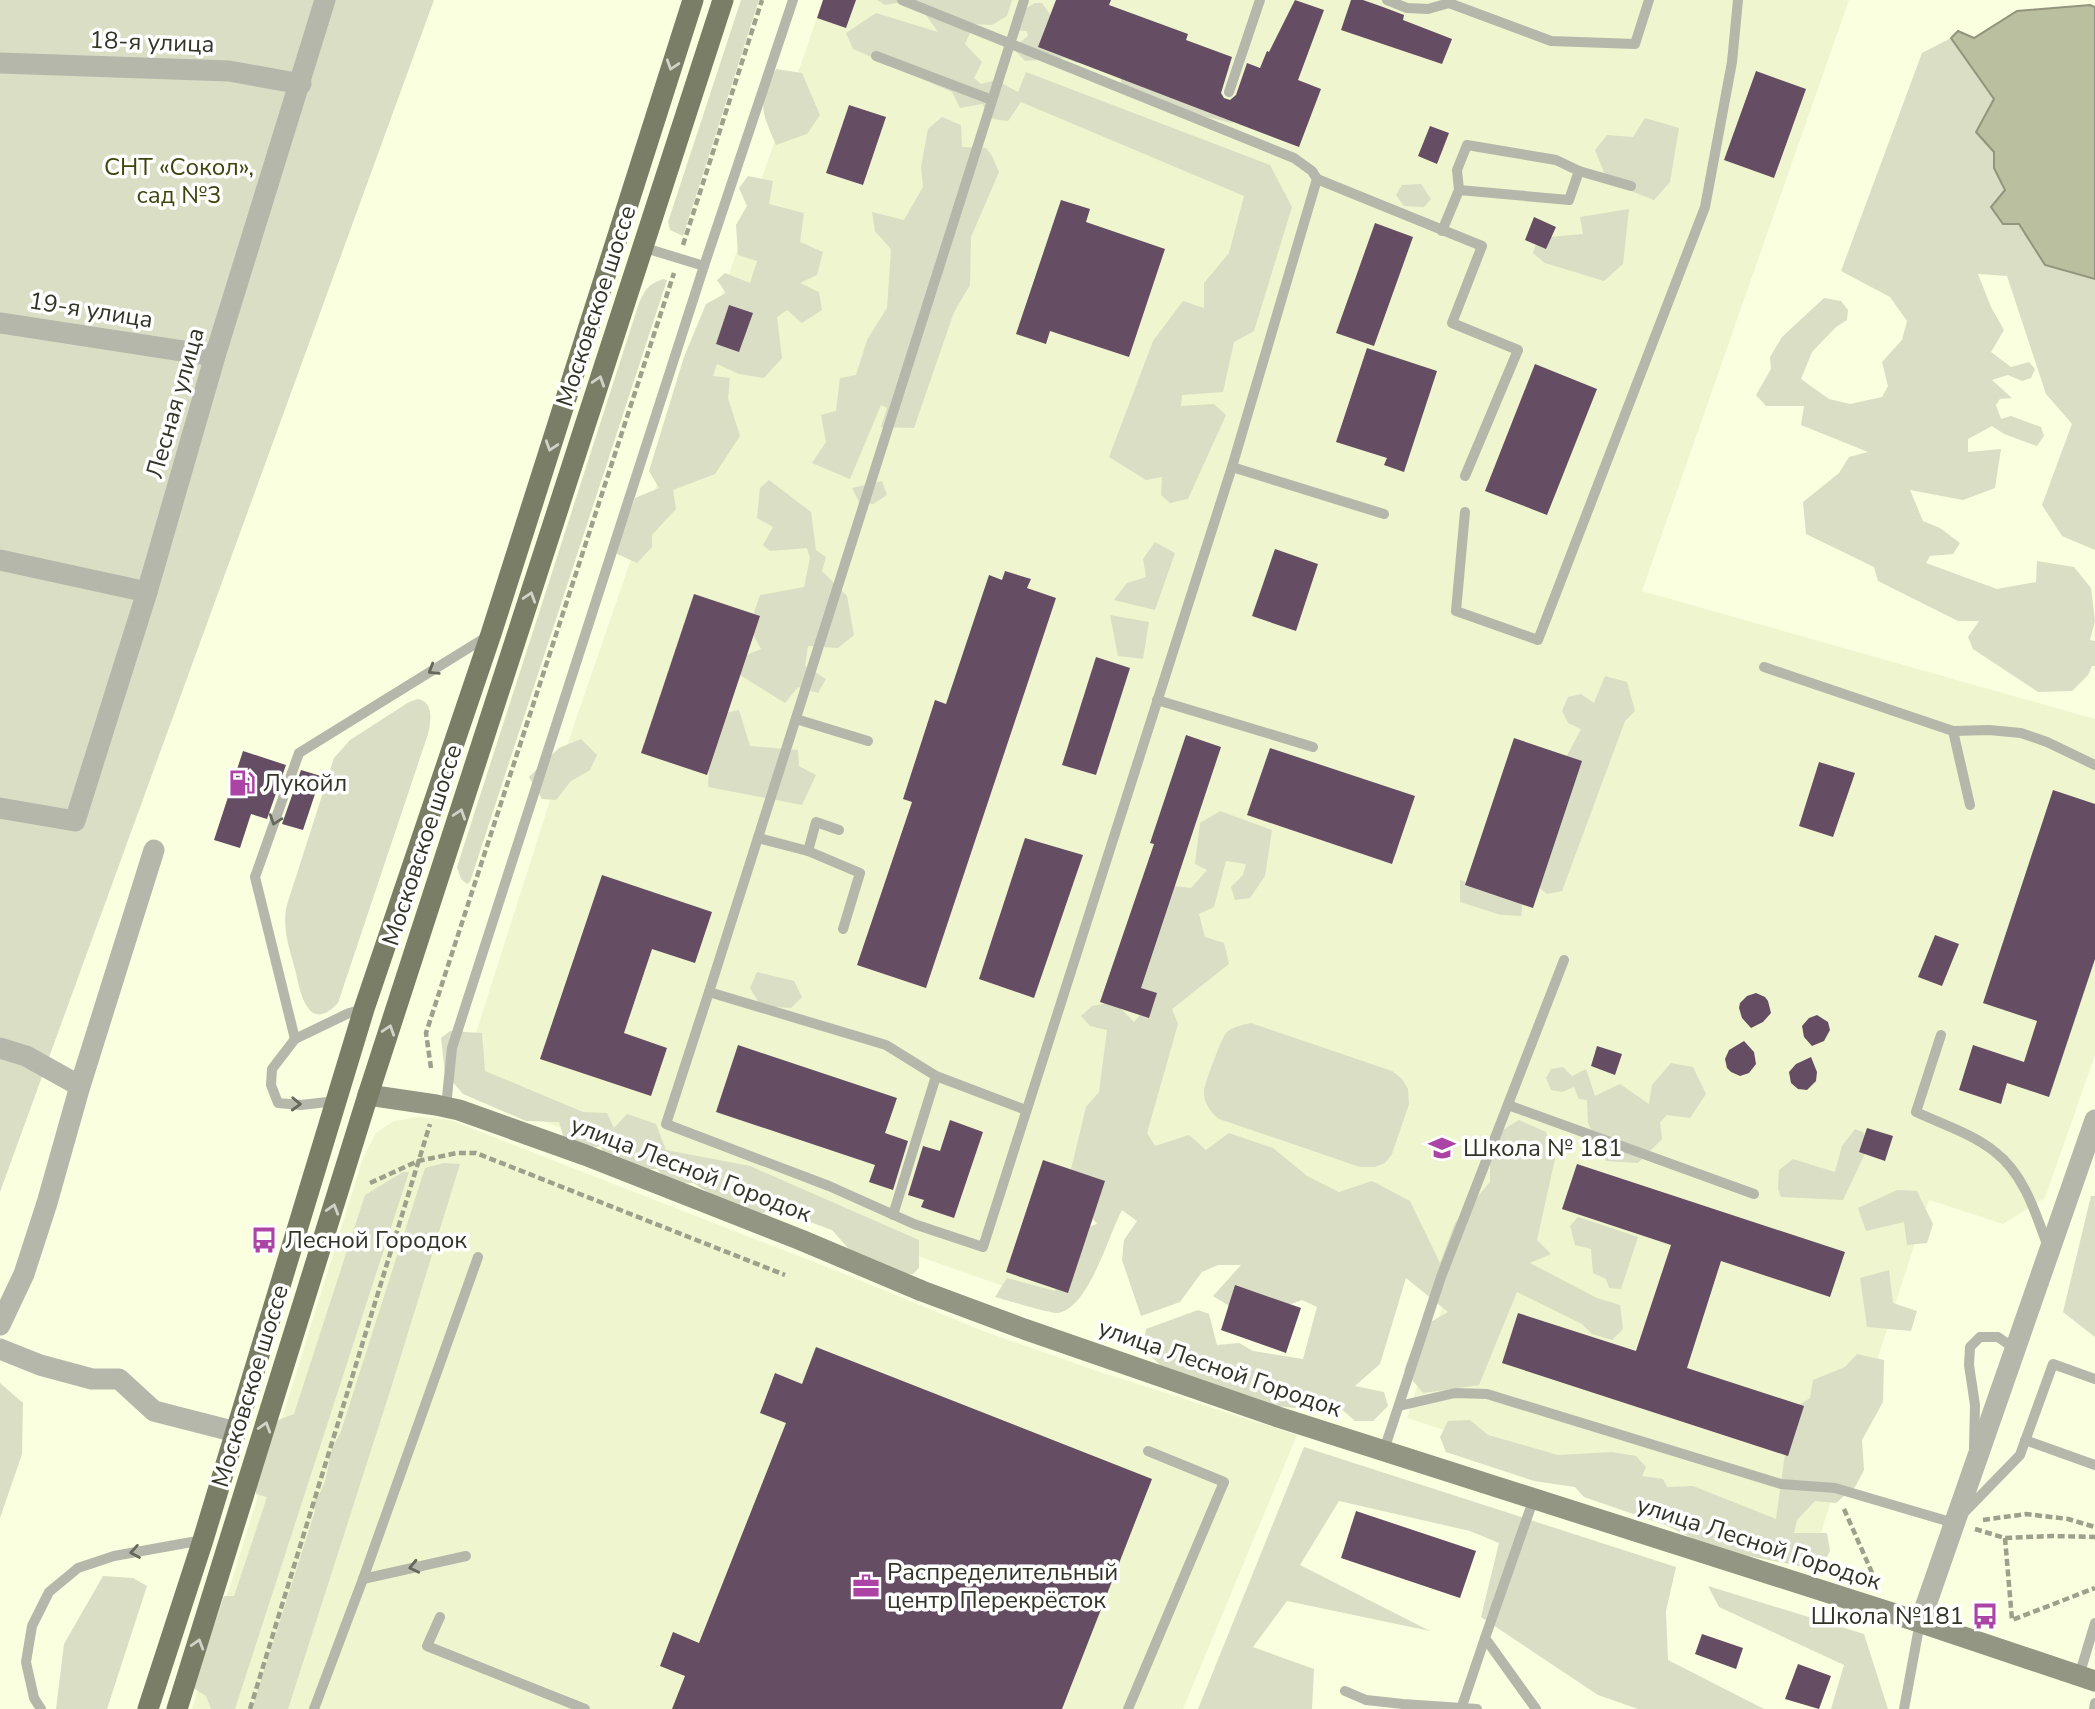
<svg xmlns="http://www.w3.org/2000/svg" width="2095" height="1709" viewBox="0 0 2095 1709" font-family="'Nunito Sans',sans-serif">
	<style>
		.built { fill: #eff5cf }
		.green { fill: #dadec4; fill-rule: evenodd }
		.water { fill: #babf9f; stroke: #92957b; stroke-width: 2 }
		.building { fill: #654e63 }
		.lines { fill: none; stroke-linecap: round; stroke-linejoin: round }
		.path { stroke: #9da08a; stroke-width: 4.5; stroke-dasharray: 7 3.5; stroke-linecap: butt }
		.lane { stroke: #b5b7aa; stroke-width: 10 }
		.street { stroke: #b5b7aa; stroke-width: 21 }
		.secondary { stroke: #939682; stroke-width: 21 }
		.primary { stroke: #7b7e66; stroke-width: 21 }
		.oneway { stroke: #d1d2c9 }
		.oneway2 { stroke: #67685c }
		.labels { text-anchor: middle; stroke-width: 7; stroke-linejoin: round; paint-order: stroke }
		.street-label { font-size: 24px; fill: #333428; stroke: #fff }
		.park-label { font-size: 24px; fill: #40450e; stroke: #fff }
		.poi-label { font-size: 24px; fill: #333428; stroke: #fff; text-anchor: start }
	</style>
	<rect width="100%" height="100%" fill="#faffe0"/>
	<g class="built">
		<polygon points="823,0 1849,0 1642,591 2095,719 2095,1055 2045,1198 2003,1224 1929,1200 1815,1551 1407,1418 1451,1280 1106,1181 1064,1306 971,1275 469,1095 461,1080 573,728"/>
		<polygon points="419,1117 450,1120 837,1271 983,1331 1100,1372 1297,1435 1183,1709 192,1709 363,1158 376,1133 394,1121"/>
	</g>
	<g class="green">
		<polygon points="0,0 434,0 0,1192"/>
		<polygon points="741,0 759,0 683,236 670,230 668,222"/>
		<polygon points="877,0 1012,0 1007,16 992,25 974,24 965,44 982,62 974,78 981,84 996,80 1018,92 1026,72 1270,165 1292,207 1254,331 1234,342 1223,392 1182,395 1181,406 1214,404 1226,415 1188,499 1170,503 1161,495 1162,477 1146,480 1109,457 1153,341 1183,301 1204,308 1204,283 1229,253 1244,196 1021,102 1008,121 993,119 982,104 960,108 952,92 853,49 846,33 876,13 938,32 915,0 885,5"/>
		<polygon points="1035,3 1042,3 1052,17 1091,52 1077,63 1064,58 1025,61 1013,48 1028,36 1027,31 1013,30 1013,16"/>
		<polygon points="1951,38 1994,99 1976,131 1994,152 1994,168 2019,224 2045,265 2095,279 2095,550 2062,536 2042,505 2072,424 2046,394 2007,276 1978,274 1991,307 2004,330 1991,352 2011,367 2029,362 2035,369 2031,378 2022,381 2008,375 1992,380 2012,398 2000,399 1996,405 2001,419 2011,416 2041,427 2044,436 2037,446 2004,434 1992,426 1968,439 1968,452 2001,449 1995,488 1963,500 1910,490 1923,521 1940,528 1960,543 1953,554 1930,556 1926,563 1997,589 2036,582 2037,561 2074,567 2091,588 2095,621 2090,640 2095,641 2095,666 2092,666 2088,675 2072,691 2038,692 1973,649 1968,637 1979,621 1958,621 1878,581 1874,567 1806,534 1803,502 1839,473 1849,457 1868,452 1801,425 1804,406 1766,406 1756,395 1771,369 1770,357 1782,337 1824,298 1841,301 1848,310 1847,320 1836,327 1812,352 1801,379 1829,399 1850,404 1882,397 1888,386 1882,362 1902,340 1907,321 1890,297 1841,271 1922,53"/>
		<path d="M776 69 802 73 820 115 807 134 776 145C761 110 757 104 776 69Z"/>
		<polygon points="1121,75 1239,113 1232,123 1190,113 1121,84"/>
		<polygon points="942,117 961,125 962,147 986,148 992,156 999,172 971,237 970,285 954,312 914,428 881,427 887,408 881,405 850,479 812,463 826,442 821,415 836,411 840,378 856,375 867,340 887,308 891,249 875,231 872,212 904,220 923,187 921,167 928,129"/>
		<polygon points="1645,118 1679,128 1670,182 1654,200 1608,182 1595,150 1607,135 1633,137"/>
		<path d="M748 176 773 181 769 204 804 213 800 242 823 252 817 275 800 283 819 292 822 310 802 323 787 310 777 317 782 358 764 378 739 374 717 364 713 376 730 378 728 398 740 436 715 474 673 490 676 509 652 535V547L637 563 615 553 635 498 659 488 649 471 684 357 706 304 726 293 717 280 725 273 750 283 757 261 738 255 736 225 747 206 739 188ZM729 306 752 314 739 351 716 344Z"/>
		<polygon points="1421,184 1431,199 1424,207 1404,206 1396,195 1402,185"/>
		<polygon points="1629,209 1623,264 1604,281 1545,263 1533,253 1538,238 1583,234 1580,217"/>
		<path d="M663 279 667 280 470 882 467 884 461 879 457 867 639 303C645 289 649 284 663 279Z"/>
		<polygon points="769,480 811,512 816,550 826,557 822,571 847,596 854,635 838,648 808,646 805,666 826,679 818,693 798,687 785,703 737,673 737,659 761,649 749,627 760,595 804,587 810,558 807,548 770,551 763,545 773,527 757,518 760,488"/>
		<polygon points="882,481 887,495 873,504 859,502 852,488"/>
		<polygon points="1155,542 1175,553 1155,610 1114,600 1127,583 1146,577 1143,559"/>
		<polygon points="1110,615 1149,622 1143,659 1118,656"/>
		<polygon points="1605,676 1627,682 1635,711 1625,721 1562,891 1547,894 1527,877 1560,769 1581,729 1568,723 1562,711 1568,697 1581,694 1594,703"/>
		<path d="M418 699C434 702 431 721 428 734L338 1003C308 1035 300 992 295 969 289 947 283 931 286 908L334 758 350 740 409 702Z"/>
		<polygon points="739,710 750,746 798,750 799,766 816,775 802,805 708,787 712,716"/>
		<polygon points="581,739 597,755 590,770 571,781 556,800 542,799 529,777 559,748"/>
		<path d="M1220 811 1272 830 1265 876 1250 898 1235 900 1231 887 1243 875 1246 864 1226 861 1214 907 1199 914 1205 937 1224 943 1229 964 1172 1009 1178 1024 1147 1133 1155 1146 1189 1135 1206 1150 1229 1133 1273 1148 1307 1176 1339 1192 1372 1181 1410 1201 1440 1263 1455 1223 1490 1182V1158L1501 1131 1519 1120 1546 1132 1555 1159 1537 1240 1551 1254 1530 1263 1597 1298 1620 1305 1623 1329 1612 1340 1592 1334 1582 1324 1517 1292 1479 1385 1423 1393 1404 1370 1420 1328 1448 1312 1406 1278 1380 1364 1355 1386 1384 1392 1388 1406 1373 1421H1355L1337 1405 1320 1411 1251 1403 1165 1370 1143 1348 1146 1329 1198 1310 1209 1314 1217 1345 1239 1343 1253 1351 1303 1359 1317 1307 1302 1300 1251 1319 1213 1296 1241 1265H1218L1202 1272 1180 1302 1141 1316 1122 1260 1124 1240 1137 1221 1122 1210C1109 1234 1089 1308 1058 1313 1051 1314 1006 1300 995 1297L1007 1278 1055 1291 1059 1251 1075 1231 1097 1224 1067 1186 1086 1107 1099 1092 1107 1030 1090 1026 1081 1016 1092 1006 1114 1002 1134 1022 1146 1008 1130 996 1164 885 1191 888 1207 870 1195 864 1200 823Z"/>
		<polygon points="1460,880 1523,900 1521,916 1501,915 1460,902"/>
		<polygon points="757,972 794,981 802,997 791,1008 761,1006 750,988"/>
		<path d="M1251 1023 1392 1071 1402 1079 1408 1089 1409 1104 1392 1154 1385 1163 1375 1167H1360L1219 1119C1210 1112 1203 1102 1204 1090 1205 1083 1221 1039 1226 1033 1232 1027 1242 1025 1251 1023Z"/>
		<polygon points="450,1031 482,1033 485,1071 583,1112 607,1113 614,1128 627,1114 656,1124 666,1150 750,1166 919,1240 919,1268 913,1274 872,1275 832,1230 780,1211 745,1215 693,1183 670,1184 657,1169 607,1169 601,1146 568,1152 559,1122 526,1121 463,1094 445,1073 441,1038"/>
		<polygon points="1671,1063 1693,1067 1706,1094 1690,1118 1667,1115 1660,1122 1662,1139 1638,1163 1606,1161 1588,1123 1587,1100 1579,1099 1574,1087 1562,1092 1551,1090 1546,1078 1551,1069 1563,1067 1572,1076 1586,1069 1595,1096 1620,1084 1649,1104 1652,1085"/>
		<polygon points="1855,1129 1863,1132 1869,1145 1843,1200 1781,1197 1778,1189 1779,1170 1793,1159 1835,1172 1842,1146"/>
		<path d="M444 1163 460 1164 391 1388 288 1709H252L315 1511 314 1501C327 1487 327 1469 331 1453 333 1446 338 1438 341 1431L425 1168Z"/>
		<polygon points="403,1172 409,1172 235,1709 211,1709 206,1696 193,1688 224,1596 234,1596 267,1497 256,1494 255,1453 273,1422 294,1414 365,1195"/>
		<polygon points="1897,1190 1917,1191 1933,1224 1927,1243 1907,1245 1904,1222 1866,1231 1858,1208"/>
		<polygon points="2091,1196 2095,1196 2095,1337 2063,1312"/>
		<polygon points="1578,1217 1638,1237 1621,1289 1609,1288 1606,1279 1593,1273 1591,1249 1575,1245 1570,1226"/>
		<polygon points="1889,1270 1893,1303 1917,1311 1911,1331 1867,1327 1860,1278"/>
		<polygon points="1857,1354 1884,1360 1883,1402 1862,1440 1864,1470 1855,1487 1836,1503 1815,1501 1797,1520 1794,1533 1827,1533 1830,1551 1823,1564 1809,1568 1713,1549 1668,1526 1584,1497 1575,1487 1534,1481 1446,1452 1440,1437 1448,1421 1470,1420 1488,1435 1558,1455 1612,1452 1636,1456 1646,1467 1642,1476 1663,1479 1667,1487 1693,1486 1776,1519 1791,1410 1810,1398 1813,1380 1845,1367"/>
		<polygon points="0,1383 23,1403 22,1454 0,1518"/>
		<polygon points="1304,1447 1676,1567 1666,1611 1668,1660 1764,1709 1638,1709 1598,1695 1481,1617 1499,1543 1470,1531 1339,1501 1300,1565 1430,1631 1287,1601 1253,1647 1314,1669 1312,1709 1198,1709"/>
		<polygon points="103,1576 133,1578 147,1586 107,1709 56,1709 64,1644"/>
		<polygon points="1708,1586 1864,1634 1888,1709 1831,1709 1844,1665 1719,1607"/>
	</g>
	<polygon class="water" points="2090,5 2095,7 2095,279 2045,265 2019,224 2003,224 1991,207 2005,190 1994,168 1994,152 1976,132 1994,99 1951,38 1958,31 1974,38 2017,11"/>
	<g class="building">
		<polygon points="823,0 856,0 846,28 817,18"/>
		<polygon points="1056,0 1111,0 1109,5 1188,34 1186,40 1232,57 1221,93 1224,98 1230,100 1236,95 1247,63 1260,68 1267,51 1269,52 1295,0 1324,10 1298,80 1321,89 1299,147 1038,47"/>
		<polygon points="1351,0 1363,0 1383,7 1404,15 1403,20 1452,39 1442,64 1341,30"/>
		<polygon points="1756,71 1806,89 1774,178 1724,160"/>
		<polygon points="849,105 886,117 863,185 826,173"/>
		<polygon points="1430,126 1449,133 1437,164 1418,156"/>
		<polygon points="1061,200 1090,209 1086,222 1165,249 1129,357 1050,331 1046,344 1016,334"/>
		<polygon points="1534,217 1556,227 1546,249 1525,240"/>
		<polygon points="1375,223 1413,237 1374,346 1336,333"/>
		<polygon points="729,305 753,313 739,352 716,344"/>
		<polygon points="1367,348 1437,371 1404,472 1384,465 1387,458 1336,442"/>
		<polygon points="1535,364 1597,389 1547,515 1485,491"/>
		<polygon points="1275,549 1318,564 1296,631 1252,616"/>
		<polygon points="1005,571 1031,579 1027,588 1056,598 926,988 857,965 912,802 903,799 935,700 946,704 989,575 1002,580"/>
		<polygon points="694,594 760,616 707,775 641,753"/>
		<polygon points="1096,657 1130,668 1096,775 1062,765"/>
		<polygon points="1186,735 1221,747 1141,988 1157,993 1149,1018 1100,1002 1154,844 1150,843"/>
		<polygon points="1514,738 1582,761 1533,908 1465,885"/>
		<polygon points="1270,748 1415,796 1392,864 1247,815"/>
		<polygon points="243,751 286,765 267,819 251,814 240,848 214,840"/>
		<polygon points="1819,762 1855,773 1833,837 1799,826"/>
		<polygon points="301,770 321,776 303,830 282,824"/>
		<polygon points="2053,790 2095,804 2095,959 2049,1097 2007,1083 2001,1104 1959,1090 1973,1045 2024,1062 2037,1021 1983,1003"/>
		<polygon points="1025,838 1083,855 1034,998 979,979"/>
		<polygon points="602,875 712,912 695,963 652,949 624,1033 667,1048 651,1096 540,1059"/>
		<polygon points="1935,935 1959,944 1942,986 1918,977"/>
		<polygon points="1756,993 1765,997 1768,1001 1771,1013 1763,1022 1751,1028 1742,1018 1739,1008 1740,1003 1747,996"/>
		<polygon points="1817,1015 1828,1022 1830,1030 1824,1041 1812,1046 1804,1037 1802,1026 1809,1018"/>
		<polygon points="1744,1041 1754,1052 1756,1064 1749,1073 1740,1076 1731,1072 1727,1068 1725,1059 1729,1050"/>
		<polygon points="738,1045 897,1098 885,1133 908,1141 893,1190 869,1182 875,1165 716,1112"/>
		<polygon points="1597,1046 1622,1054 1615,1075 1591,1066"/>
		<polygon points="1811,1057 1817,1072 1816,1081 1807,1090 1798,1089 1791,1083 1789,1072 1796,1064"/>
		<polygon points="950,1120 983,1132 954,1218 921,1207 924,1200 908,1195 923,1146 940,1151"/>
		<polygon points="1867,1128 1893,1136 1885,1161 1859,1152"/>
		<polygon points="1043,1160 1105,1181 1068,1293 1006,1272"/>
		<polygon points="1577,1164 1845,1252 1830,1297 1721,1261 1687,1368 1804,1406 1788,1456 1502,1363 1518,1313 1636,1351 1671,1245 1562,1209"/>
		<polygon points="1235,1285 1301,1308 1286,1353 1221,1330"/>
		<polygon points="816,1347 1152,1479 1062,1709 672,1709 685,1676 660,1666 673,1632 699,1643 786,1423 760,1413 775,1373 802,1384"/>
		<polygon points="1356,1511 1476,1551 1460,1598 1341,1558"/>
		<polygon points="1702,1634 1743,1648 1736,1669 1695,1654"/>
		<polygon points="1798,1664 1831,1676 1819,1709 1785,1699"/>
	</g>
	<g class="lines">
		<g class="path">
			<polyline points="683,245 762,0"/>
			<polyline points="431,1068 426,1033 674,273"/>
			<polyline points="370,1183 418,1161 457,1153 476,1153 785,1275"/>
			<polyline points="1844,1509 1877,1584"/>
			<polyline points="1983,1520 2026,1514 2068,1519 2095,1527"/>
			<polyline points="1975,1529 2005,1538 2052,1536 2095,1537"/>
			<polyline points="2005,1538 2012,1620 2095,1588"/>
			<polyline points="250,1709 430,1124"/>
		</g>
		<g class="lane">
			<polyline points="902,0 1294,158 1312,171 1317,179 1232,467 983,1247 914,1224 829,1186 666,1124 709,992 1010,44 1024,0"/>
			<polyline points="1387,0 1407,8 1428,9 1449,3 1551,41 1635,44 1649,0"/>
			<polyline points="876,56 992,100"/>
			<polyline points="1229,92 1260,0"/>
			<polyline points="1579,171 1631,186"/>
			<polyline points="1317,179 1482,246 1452,323 1518,350 1465,476"/>
			<polyline points="1442,231 1459,190 1457,170 1467,145 1556,160 1579,171 1569,200 1459,190"/>
			<polyline points="642,247 704,266"/>
			<polyline points="1232,467 1384,514"/>
			<polyline points="1465,512 1456,611 1538,640 1705,207 1732,62 1738,0"/>
			<polyline points="1764,667 1953,731 1989,730 2021,733 2047,742 2095,765"/>
			<polyline points="1157,700 1313,747"/>
			<polyline points="796,719 868,741"/>
			<polyline points="1953,731 1970,805"/>
			<polyline points="758,838 808,851 860,873 843,929"/>
			<polyline points="808,851 816,822 839,830"/>
			<polyline points="709,992 886,1045 936,1076 1026,1110"/>
			<path d="M1941 1035 1916 1112C1942 1124 1973 1134 1995 1152 2024 1174 2036 1214 2048 1247"/>
			<polyline points="295,1039 255,877 299,753 488,636"/>
			<polyline points="336,1101 301,1105 278,1103 271,1085 272,1069 295,1039 349,1013 364,1009"/>
			<polyline points="1508,1105 1754,1194"/>
			<polyline points="446,1107 452,1048 704,266 793,0"/>
			<polyline points="893,1215 936,1076"/>
			<polyline points="1399,1406 1455,1393 1487,1394 1781,1484 1835,1488 1954,1523 2020,1455 2053,1364 2095,1379"/>
			<polyline points="2025,1440 2095,1465"/>
			<polyline points="1974,1448 1975,1405 1969,1365 1970,1347 1980,1337 1998,1337 2015,1349"/>
			<polyline points="1384,1450 1441,1277 1564,960"/>
			<polyline points="1534,1498 1485,1638 1536,1709"/>
			<polyline points="363,1579 466,1556"/>
			<polyline points="440,1617 427,1646 585,1709"/>
			<polyline points="2079,1676 2095,1623"/>
			<polyline points="1345,1691 1366,1700 1403,1704 1477,1709"/>
			<polyline points="41,1709 34,1698 26,1662 32,1626 49,1592 78,1568 114,1556 203,1540"/>
			<polyline points="314,1709 363,1579 478,1257"/>
			<polyline points="1128,1709 1224,1482 1148,1451"/>
			<polyline points="1461,1709 1485,1638"/>
			<polyline points="1904,1709 1920,1622"/>
			<polyline points="2094,1709 2095,1703"/>
		</g>
		<g class="street">
			<polyline points="0,63 229,71 301,84"/>
			<polyline points="0,323 215,356"/>
			<polyline points="0,560 147,592"/>
			<polyline points="0,808 75,821 147,592 215,356 325,0"/>
			<polyline points="0,1048 26,1056 80,1086 47,1203 24,1274 0,1325"/>
			<polyline points="80,1086 154,850"/>
			<polyline points="0,1349 40,1365 92,1379 119,1379 154,1411 236,1432"/>
			<polyline points="1920,1622 2095,1120"/>
		</g>
		<polyline class="secondary" points="368,1095 436,1105 459,1110 585,1155 801,1240 922,1291 1024,1329 1278,1417 1889,1612 2095,1681"/>
		<g class="primary">
			<polyline points="148,1709 203,1540 364,1009 491,634 693,0"/>
			<polyline points="177,1709 368,1095 723,0"/>
		</g>
	</g>
	<defs><path id="oneway-chevron" d="M-2-3.5L2.5 0L-2 3.5" fill="none" stroke-width="1.6" stroke-linecap="round" stroke-linejoin="round" transform="scale(1.75)"/></defs>
	<g class="oneway">
		<use href="#oneway-chevron" transform="translate(672 65) rotate(108)"/>
		<use href="#oneway-chevron" transform="translate(599 381) rotate(-72)"/>
		<use href="#oneway-chevron" transform="translate(551 446) rotate(108)"/>
		<use href="#oneway-chevron" transform="translate(530 597) rotate(-72)"/>
		<use href="#oneway-chevron" transform="translate(460 814) rotate(-72)"/>
		<use href="#oneway-chevron" transform="translate(389 1030) rotate(-72)"/>
		<use href="#oneway-chevron" transform="translate(333 1209) rotate(-73)"/>
		<use href="#oneway-chevron" transform="translate(265 1427) rotate(-73)"/>
		<use href="#oneway-chevron" transform="translate(198 1644) rotate(-73)"/>
	</g>
	<g class="oneway2">
		<use href="#oneway-chevron" transform="translate(433 670) rotate(148)"/>
		<use href="#oneway-chevron" transform="translate(275 820) rotate(109)"/>
		<use href="#oneway-chevron" transform="translate(296 1104) rotate(2)"/>
		<use href="#oneway-chevron" transform="translate(135 1552) rotate(170)"/>
		<use href="#oneway-chevron" transform="translate(414 1567) rotate(167)"/>
	</g>
	<defs>
		<g id="fuel-bare" transform="scale(2.1)"><path d="M-5.5-6h7V0h2V4h1.3V-2.5L3-4.5l.8-.8L6-3V5H2.5V1h-1V6h-7ZM-4.2-4.7v3.2H.2V-4.7Z" fill="#ac44a6" stroke="#fff" stroke-width="2.5" paint-order="stroke"/></g>
		<g id="school-bare" transform="scale(2.1)"><path d="M0-5L7-2L0 1L-7-2ZM-4 1L0 2.5L4 1V4Q0 6-4 4Z" fill="#ac44a6" stroke="#fff" stroke-width="2.5" paint-order="stroke"/></g>
		<g id="bus-bare" transform="scale(2.1)"><path d="M-5-6H5V4H4V6H2V4H-2V6H-4V4H-5ZM-3.5-4V0h7V-4ZM-3.5 1.2v1.5H-2V1.2ZM2 1.2v1.5H3.5V1.2Z" fill="#ac44a6" stroke="#fff" stroke-width="2.5" paint-order="stroke"/></g>
		<g id="office-bare" transform="scale(2.1)"><path d="M-6-3h4V-5.5h4V-3h4V5H-6ZM-1-4.5V-3h2v-1.5ZM-6 0V1H6V0Z" fill="#ac44a6" stroke="#fff" stroke-width="2.5" paint-order="stroke"/></g>
	</defs>
	<g fill-rule="evenodd">
		<use href="#fuel-bare" x="242" y="783"/>
		<use href="#school-bare" x="1442" y="1148"/>
		<use href="#bus-bare" x="264" y="1240"/>
		<use href="#office-bare" x="866" y="1586"/>
		<use href="#bus-bare" x="1985" y="1616"/>
	</g>
	<g class="labels">
		<g class="street-label">
			<text transform="translate(152 42) rotate(2)" y="8">18-я улица</text>
			<text transform="translate(596 306) rotate(-72)" y="8">Московское шоссе</text>
			<text transform="translate(91 310) rotate(9)" y="8">19-я улица</text>
			<text transform="translate(175 403) rotate(-74)" y="8">Лесная улица</text>
			<text transform="translate(422 845) rotate(-72)" y="8">Московское шоссе</text>
			<text transform="translate(691 1169) rotate(21)" y="8">улица Лесной Городок</text>
			<text transform="translate(1220 1368) rotate(19)" y="8">улица Лесной Городок</text>
			<text transform="translate(250 1386) rotate(-73)" y="8">Московское шоссе</text>
			<text transform="translate(1759 1543) rotate(18)" y="8">улица Лесной Городок</text>
		</g>
		<g class="park-label">
			<text x="179" y="175">СНТ «Сокол»,<tspan x="179" dy="28">сад №3</tspan></text>
		</g>
		<g class="poi-label">
			<text x="263" y="791">Лукойл</text>
			<text x="1463" y="1156">Школа № 181</text>
			<text x="285" y="1248">Лесной Городок</text>
			<text x="887" y="1580">Распределительный<tspan x="887" dy="28">центр Перекрёсток</tspan></text>
			<text x="1964" y="1624" text-anchor="end">Школа №181</text>
		</g>
	</g>
</svg>
